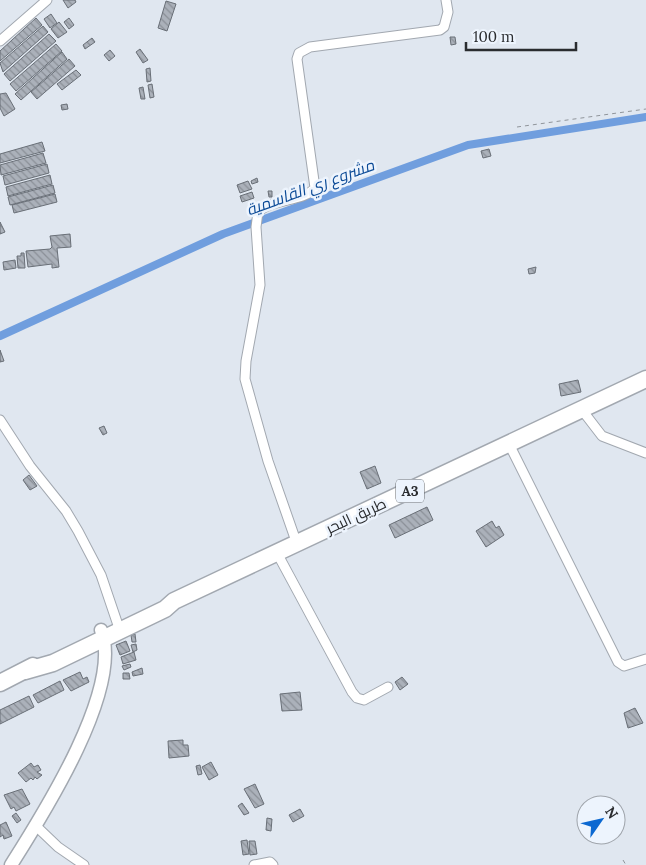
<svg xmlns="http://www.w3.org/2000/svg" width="646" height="865" viewBox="0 0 646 865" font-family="Lora,Cairo,serif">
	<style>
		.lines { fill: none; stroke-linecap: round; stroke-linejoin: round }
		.canal { stroke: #709ede; stroke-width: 8 }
		.building { fill: url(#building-back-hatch); stroke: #696f77 }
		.street-casing { stroke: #a2a8b0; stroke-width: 11 }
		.secondary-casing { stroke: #a2a8b0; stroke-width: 15 }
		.highway-casing { stroke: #a2a8b0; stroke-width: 19 }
		.path { stroke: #90959b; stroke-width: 1; stroke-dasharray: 4 4; stroke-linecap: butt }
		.street { stroke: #fff; stroke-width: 9 }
		.secondary { stroke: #fff; stroke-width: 12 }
		.highway { stroke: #fff; stroke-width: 16 }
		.labels { text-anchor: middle; stroke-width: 5; stroke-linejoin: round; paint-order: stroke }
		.shield { fill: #edf4fd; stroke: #64686d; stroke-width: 1 }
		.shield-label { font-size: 14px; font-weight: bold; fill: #2a2c2f }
		.street-label { font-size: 15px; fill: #2a2c2f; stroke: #edf4fd }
		.water-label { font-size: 16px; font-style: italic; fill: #0b4a96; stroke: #edf4fd }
	</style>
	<defs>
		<pattern id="building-back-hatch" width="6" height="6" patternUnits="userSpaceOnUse" patternTransform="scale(1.25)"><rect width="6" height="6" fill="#abb1ba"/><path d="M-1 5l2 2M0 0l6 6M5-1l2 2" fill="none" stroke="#8b9098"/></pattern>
	</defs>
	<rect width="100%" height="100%" fill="#e0e7f0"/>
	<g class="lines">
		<polyline class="canal" points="0,336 223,234 468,145 646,117"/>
	</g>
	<g class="building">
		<polygon points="63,0 75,0 76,2 68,8"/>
		<polygon points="166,1 176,4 167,31 158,28"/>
		<polygon points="51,14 57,23 50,28 44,19"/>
		<polygon points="36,18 42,25 0,61 0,51"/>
		<polygon points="69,18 74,25 69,29 64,22"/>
		<polygon points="59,22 67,32 58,38 51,29"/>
		<polygon points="43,26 48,32 3,72 0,63"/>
		<polygon points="49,34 56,41 10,81 4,74"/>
		<polygon points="450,37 455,37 456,44 451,45"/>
		<polygon points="92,38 95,42 85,49 83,45"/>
		<polygon points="56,44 62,51 16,91 10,84"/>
		<polygon points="140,49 148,60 143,63 136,52"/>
		<polygon points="110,50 115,56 109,61 104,55"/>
		<polygon points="62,52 67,59 21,100 15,94"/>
		<polygon points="69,59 75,66 37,99 31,92"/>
		<polygon points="150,68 151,81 147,82 146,69"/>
		<polygon points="76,70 81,75 62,90 57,84"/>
		<polygon points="152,84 154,97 150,98 148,85"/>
		<polygon points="143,87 145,99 141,99 139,88"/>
		<polygon points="6,93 15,109 4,116 0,108 0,94"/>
		<polygon points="67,104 68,109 62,110 61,105"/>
		<polygon points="42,142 45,151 0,163 0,154"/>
		<polygon points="489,149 491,156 483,158 481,151"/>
		<polygon points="43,153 46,163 1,175 0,165"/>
		<polygon points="47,164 49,173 5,185 3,176"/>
		<polygon points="50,175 52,184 8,196 6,187"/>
		<polygon points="257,178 258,182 252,184 251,181"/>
		<polygon points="248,181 252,189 240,193 237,185"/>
		<polygon points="53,185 55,193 10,205 8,197"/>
		<polygon points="268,191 272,191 272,197 269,197"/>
		<polygon points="252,192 254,198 242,202 240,196"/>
		<polygon points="55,194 57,202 14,213 12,205"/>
		<polygon points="0,222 5,232 0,234"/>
		<polygon points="70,234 71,247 57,248 59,267 52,268 52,264 28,267 26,251 50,249 52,247 50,236"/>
		<polygon points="21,253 24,253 25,268 18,268 17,256 21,256"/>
		<polygon points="15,260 16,268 4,270 3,262"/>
		<polygon points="536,267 535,273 529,274 528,269"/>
		<polygon points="0,350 4,361 0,362"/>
		<polygon points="578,380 581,392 561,396 559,384"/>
		<polygon points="104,426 107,433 103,435 99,428"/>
		<polygon points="375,466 381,483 367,489 360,472"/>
		<polygon points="29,475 37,486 30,490 23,480"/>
		<polygon points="427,507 433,520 395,538 389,525"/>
		<polygon points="492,521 496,528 499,526 504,535 486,547 476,531"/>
		<polygon points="135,634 136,642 132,642 131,635"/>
		<polygon points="126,641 130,651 120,655 116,645"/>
		<polygon points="136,644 137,650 133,652 131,645"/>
		<polygon points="134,652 136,660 123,664 121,657"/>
		<polygon points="130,664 131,667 124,670 122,666"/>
		<polygon points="142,668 143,674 133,676 132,672"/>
		<polygon points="80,672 83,679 87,677 89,682 71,691 63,680"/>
		<polygon points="123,673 129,673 130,679 123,679"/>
		<polygon points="402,677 408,684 400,690 395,682"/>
		<polygon points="60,681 64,690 38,703 33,695"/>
		<polygon points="300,692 302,710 282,711 280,694"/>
		<polygon points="29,696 34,707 0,724 0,710"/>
		<polygon points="635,708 643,723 628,728 624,713"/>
		<polygon points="183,740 183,745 188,745 189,756 169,758 168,741"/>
		<polygon points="211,762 218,775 209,780 202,767"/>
		<polygon points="31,763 34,767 38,765 41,770 37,772 42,775 37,779 35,777 33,780 31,778 26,782 18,773"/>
		<polygon points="200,765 202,774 198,775 196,766"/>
		<polygon points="255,784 264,804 255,808 244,789"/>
		<polygon points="22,789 30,804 16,811 14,807 11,809 4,795"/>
		<polygon points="242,803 249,813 244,815 238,806"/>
		<polygon points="300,809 304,816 293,822 289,815"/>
		<polygon points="16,813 21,820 17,823 12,816"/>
		<polygon points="267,818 272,819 271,831 266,830"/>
		<polygon points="6,822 12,836 4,839 3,835 0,837 0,825"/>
		<polygon points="247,840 249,854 243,855 241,841"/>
		<polygon points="249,841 255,841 257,854 250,855"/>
	</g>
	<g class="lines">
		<g class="street-casing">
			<g id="street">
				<polyline points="0,41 47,0"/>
				<polyline points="582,410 602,436 646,453"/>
				<polyline points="0,420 30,466 66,511 78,531 101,575 120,631"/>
				<polyline points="509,444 618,662 624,666 646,659"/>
				<path d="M297 544 268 461 245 379 246 361 260 285 256 227 258 212C273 198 303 202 315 188L297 59 299 53 310 47 440 30 444 27 448 12 446 0"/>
				<polyline points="277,553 352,692 357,698 364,700 388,687"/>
				<polyline points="36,826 58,847 84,865"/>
				<polyline points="254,865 270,862 273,865"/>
			</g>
		</g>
		<g class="secondary-casing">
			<path id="secondary" d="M11 865C42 816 124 688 101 630"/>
		</g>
		<g class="highway-casing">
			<g id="highway">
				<polyline points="25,671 53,663 165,609 174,601 646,379"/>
				<polyline points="0,683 33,666"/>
			</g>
		</g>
		<g class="path">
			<polyline points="517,127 646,109"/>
			<polyline points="623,860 626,865"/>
		</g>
		<use href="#street" class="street"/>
		<use href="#secondary" class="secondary"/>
		<use href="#highway" class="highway"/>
	</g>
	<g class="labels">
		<rect class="shield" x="396" y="479.5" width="28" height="23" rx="4"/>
		<g class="shield-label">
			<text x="410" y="496">A3</text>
		</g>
		<g class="street-label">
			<text transform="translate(356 516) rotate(-25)" y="5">طريق البحر</text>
		</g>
		<g class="water-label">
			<text transform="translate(310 187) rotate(-20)" y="6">مشروع ري القاسمية</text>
		</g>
	</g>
	<g transform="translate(601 820) rotate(56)"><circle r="24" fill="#edf4fd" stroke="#9fa4ab"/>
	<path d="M0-4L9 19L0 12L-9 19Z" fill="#0b68d1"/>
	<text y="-8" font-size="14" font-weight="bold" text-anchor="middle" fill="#2a2c2f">N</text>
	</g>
	<path d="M466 42v8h110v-8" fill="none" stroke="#2a2c2f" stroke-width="2.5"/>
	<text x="473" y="42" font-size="15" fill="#2a2c2f" stroke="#edf4fd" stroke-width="4" paint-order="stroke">100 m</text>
</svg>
